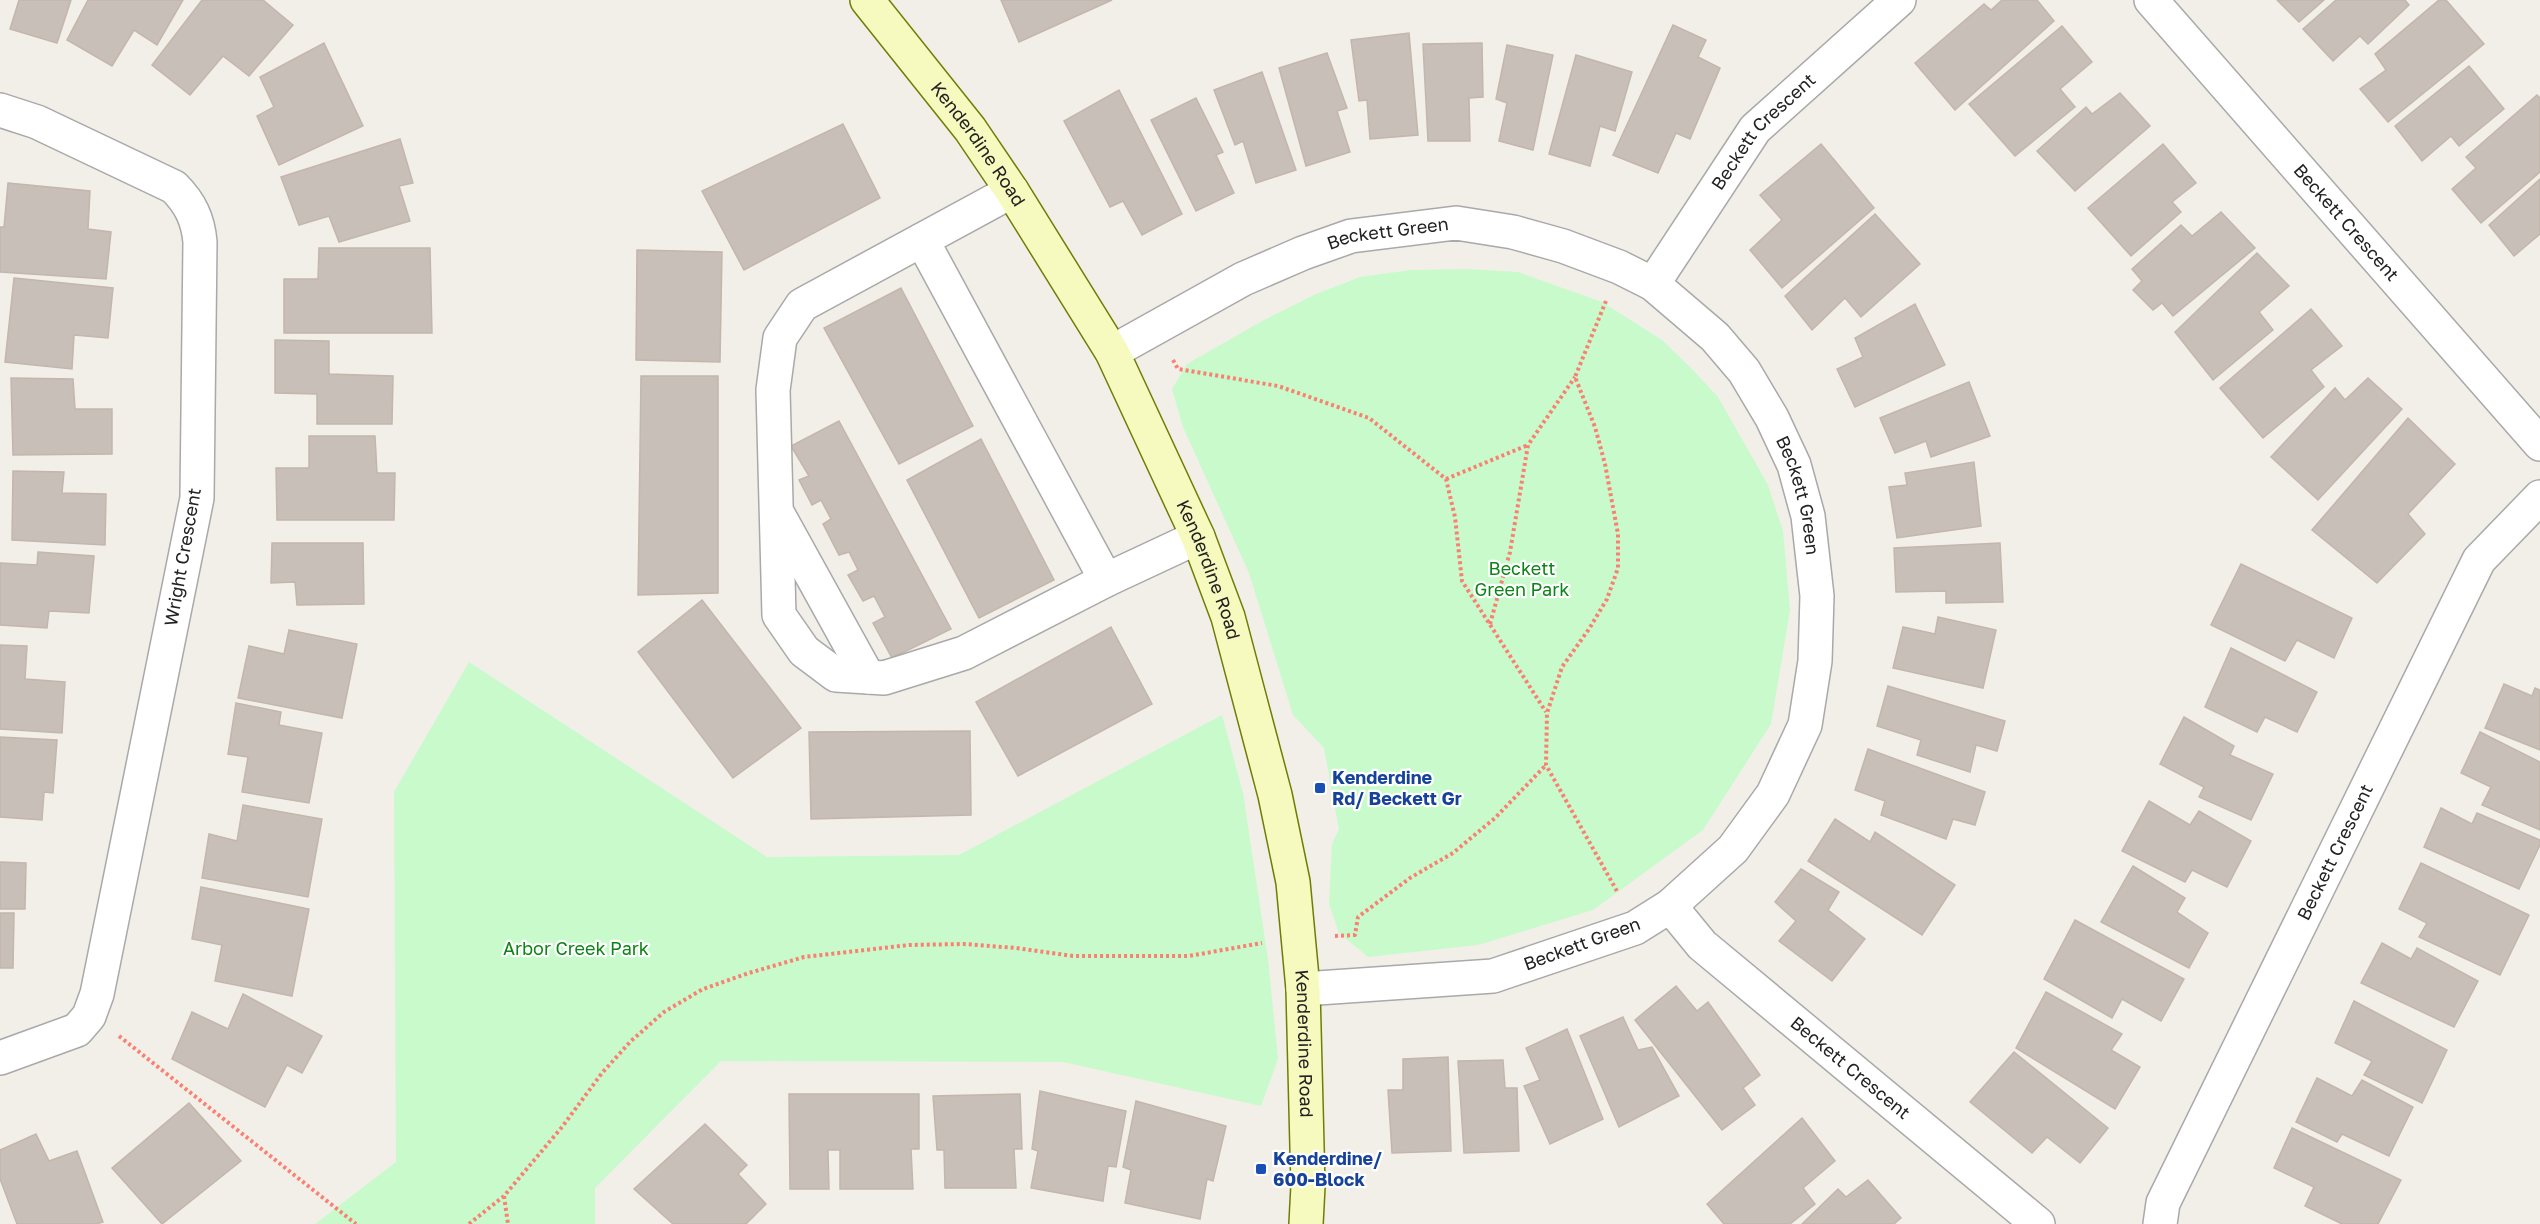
<svg xmlns="http://www.w3.org/2000/svg" width="2540" height="1224" viewBox="0 0 2540 1224" font-family="'Golos Text',sans-serif">
	<style>
		.park { fill: #c8facc }
		.building { fill: #c7bfb8; stroke: #c4b6ab; stroke-width: 1.5 }
		.lines { fill: none; stroke-linecap: round; stroke-linejoin: round }
		.street-casing { stroke: #a9a9a9; stroke-width: 36 }
		.secondary-casing { stroke: #707d05; stroke-width: 36 }
		.path { stroke: #fa8072; stroke-width: 4; stroke-dasharray: 3 3; stroke-linecap: butt }
		.street { stroke: #fff; stroke-width: 33 }
		.secondary { stroke: #f7fabf; stroke-width: 33 }
		.transit-dot { fill: #1a4fb4; stroke: #fff; stroke-width: 2 }
		.labels { text-anchor: middle; stroke-width: 4.5; stroke-linejoin: round; paint-order: stroke }
		.street-label { font-size: 18px; fill: #222; stroke: #fff }
		.park-label { font-size: 18px; fill: #0c8416; stroke: #fff }
		.transit-label { font-size: 18px; font-weight: bold; fill: #164399; stroke: #fff; text-anchor: start }
	</style>
	<rect width="100%" height="100%" fill="#f2efe9"/>
	<g class="park">
		<polygon points="1468,269 1518,272 1602,302 1662,340 1691,368 1718,397 1768,485 1783,531 1790,610 1771,724 1703,830 1593,910 1478,945 1368,957 1339,933 1329,904 1332,844 1339,829 1324,748 1293,715 1249,573 1183,427 1172,389 1187,364 1264,320 1316,294 1360,277 1411,270"/>
		<polygon points="469,662 767,857 959,855 1222,715 1243,793 1268,959 1278,1059 1261,1106 1063,1062 721,1061 595,1188 595,1224 315,1224 396,1162 394,792"/>
	</g>
	<g class="building">
		<polygon points="19,0 71,0 57,43 10,29"/>
		<polygon points="88,0 183,0 157,45 134,30 112,66 67,40"/>
		<polygon points="202,0 263,0 293,25 249,76 223,56 190,95 152,65"/>
		<polygon points="1001,0 1112,0 1019,42"/>
		<polygon points="2002,0 2037,0 2054,21 1955,110 1915,63 1984,4 1991,10"/>
		<polygon points="2277,0 2324,0 2299,22"/>
		<polygon points="2336,0 2405,0 2409,5 2368,44 2360,36 2333,61 2303,29"/>
		<polygon points="2439,0 2446,0 2484,44 2388,122 2360,89 2386,70 2375,54"/>
		<polygon points="1673,25 1706,40 1698,57 1720,68 1690,139 1676,133 1658,173 1613,155"/>
		<polygon points="2062,26 2092,62 2060,89 2075,107 2015,156 1969,104"/>
		<polygon points="1409,33 1418,135 1370,139 1367,100 1359,101 1351,40"/>
		<polygon points="324,43 363,126 279,165 257,116 274,107 260,77"/>
		<polygon points="1482,43 1483,97 1469,98 1470,141 1428,141 1423,44"/>
		<polygon points="1507,45 1553,55 1533,150 1499,141 1507,103 1496,99"/>
		<polygon points="1327,53 1347,108 1337,111 1350,152 1306,166 1279,68"/>
		<polygon points="1576,55 1632,72 1615,131 1600,126 1590,166 1549,154"/>
		<polygon points="2469,66 2504,109 2459,146 2451,136 2422,161 2395,126"/>
		<polygon points="1262,72 1296,170 1256,183 1243,141 1235,145 1214,90"/>
		<polygon points="1119,90 1182,214 1142,235 1123,201 1110,207 1064,121"/>
		<polygon points="2120,93 2150,126 2075,191 2037,151 2086,107 2092,114"/>
		<polygon points="2537,95 2540,98 2540,172 2481,223 2452,189 2476,168 2466,157"/>
		<polygon points="1196,98 1223,152 1216,155 1234,193 1196,211 1151,120"/>
		<polygon points="843,124 880,198 744,270 702,191"/>
		<polygon points="400,139 413,183 399,186 410,221 339,242 329,216 299,225 281,177"/>
		<polygon points="1821,144 1874,208 1782,288 1750,250 1782,220 1760,195"/>
		<polygon points="2163,144 2196,183 2172,202 2181,212 2131,256 2088,208"/>
		<polygon points="2540,179 2540,234 2514,256 2489,225"/>
		<polygon points="8,183 90,191 88,229 111,232 106,279 0,272 0,227 4,227"/>
		<polygon points="2221,212 2255,248 2173,316 2162,303 2153,310 2133,290 2142,281 2132,269 2181,225 2192,236"/>
		<polygon points="1875,214 1920,264 1861,317 1845,298 1812,330 1785,296"/>
		<polygon points="319,248 430,248 432,333 284,333 284,279 318,279"/>
		<polygon points="637,250 722,252 720,362 636,360"/>
		<polygon points="2257,253 2289,286 2259,312 2273,330 2213,380 2175,332"/>
		<polygon points="14,278 113,288 108,338 74,335 72,369 5,362"/>
		<polygon points="901,288 973,426 899,464 824,328"/>
		<polygon points="1915,304 1945,365 1855,407 1837,369 1863,357 1855,338"/>
		<polygon points="2311,309 2342,346 2311,370 2324,387 2263,438 2220,388"/>
		<polygon points="275,340 329,341 329,374 393,376 392,424 317,424 317,394 275,393"/>
		<polygon points="641,376 718,376 718,593 638,595"/>
		<polygon points="11,378 73,379 75,409 112,409 112,454 13,455"/>
		<polygon points="2368,378 2402,409 2318,500 2271,457 2335,388 2345,400"/>
		<polygon points="1969,382 1990,436 1931,457 1926,441 1895,453 1880,418"/>
		<polygon points="2408,418 2455,464 2408,514 2425,534 2377,583 2312,530"/>
		<polygon points="839,421 951,629 892,658 873,623 885,617 874,596 863,601 848,575 858,570 849,552 839,555 823,524 831,519 821,500 812,505 799,480 809,476 791,446"/>
		<polygon points="309,436 375,436 377,473 395,473 394,520 277,520 276,468 309,468"/>
		<polygon points="981,439 1054,580 979,618 907,480"/>
		<polygon points="1974,462 1981,526 1897,538 1889,487 1907,485 1905,473"/>
		<polygon points="13,471 64,472 62,493 106,494 105,545 12,540"/>
		<polygon points="272,543 363,543 364,604 297,605 295,582 271,583"/>
		<polygon points="2000,543 2003,602 1946,603 1946,591 1896,592 1894,548"/>
		<polygon points="38,552 94,556 89,613 49,611 47,628 0,625 0,563 37,565"/>
		<polygon points="2241,564 2352,618 2334,658 2297,640 2285,661 2211,625"/>
		<polygon points="702,600 801,728 733,778 638,652"/>
		<polygon points="1938,617 1996,630 1983,688 1893,668 1903,627 1935,634"/>
		<polygon points="1111,627 1152,704 1018,776 976,702"/>
		<polygon points="289,630 357,644 342,718 238,698 249,646 284,654"/>
		<polygon points="0,645 27,646 25,679 65,682 62,733 0,729"/>
		<polygon points="2231,648 2317,692 2297,732 2265,717 2257,732 2205,707"/>
		<polygon points="2504,684 2532,696 2535,688 2540,690 2540,750 2485,728"/>
		<polygon points="1888,686 2005,721 1997,751 1976,745 1970,772 1917,755 1921,740 1877,726"/>
		<polygon points="236,703 281,712 279,725 322,733 309,803 242,792 248,757 228,754"/>
		<polygon points="2184,717 2234,746 2230,755 2273,774 2251,820 2199,797 2204,787 2160,764"/>
		<polygon points="970,731 971,815 811,819 809,732"/>
		<polygon points="2480,732 2540,762 2540,830 2482,805 2491,787 2461,773"/>
		<polygon points="0,737 57,740 53,793 44,792 42,820 0,817"/>
		<polygon points="1868,749 1985,792 1975,825 1953,819 1946,839 1881,815 1885,801 1855,790"/>
		<polygon points="2149,801 2190,825 2199,811 2251,841 2227,887 2192,870 2185,882 2122,851"/>
		<polygon points="243,805 322,819 308,897 202,878 209,834 237,841"/>
		<polygon points="2441,808 2472,824 2477,813 2540,840 2540,845 2519,889 2424,847"/>
		<polygon points="1835,819 1870,842 1875,832 1955,885 1922,935 1808,861"/>
		<polygon points="0,862 26,863 25,909 0,909"/>
		<polygon points="2421,863 2529,915 2500,975 2419,937 2427,923 2399,909"/>
		<polygon points="2133,866 2185,898 2177,912 2208,933 2189,968 2101,922"/>
		<polygon points="1801,869 1839,892 1828,910 1865,939 1832,981 1779,941 1796,921 1775,902"/>
		<polygon points="201,887 309,909 292,996 215,981 222,945 192,939"/>
		<polygon points="0,913 14,913 13,968 0,968"/>
		<polygon points="2075,920 2184,979 2161,1021 2122,999 2112,1018 2044,979"/>
		<polygon points="2382,943 2411,959 2417,948 2478,981 2454,1027 2361,983"/>
		<polygon points="1676,986 1697,1011 1708,1002 1760,1075 1743,1088 1755,1105 1722,1130 1635,1020"/>
		<polygon points="2046,992 2122,1034 2111,1050 2140,1067 2115,1109 2016,1048"/>
		<polygon points="243,994 322,1036 302,1073 287,1065 265,1107 172,1059 192,1012 228,1029"/>
		<polygon points="2354,1001 2447,1050 2422,1103 2364,1075 2372,1061 2335,1043"/>
		<polygon points="1623,1017 1638,1050 1652,1047 1679,1096 1619,1127 1580,1036"/>
		<polygon points="1567,1029 1603,1119 1550,1144 1524,1086 1540,1080 1526,1048"/>
		<polygon points="2014,1052 2108,1128 2080,1163 2047,1137 2032,1153 1970,1102"/>
		<polygon points="1448,1057 1451,1151 1392,1153 1388,1090 1403,1090 1403,1059"/>
		<polygon points="1503,1060 1505,1088 1517,1088 1519,1151 1464,1153 1458,1061"/>
		<polygon points="2317,1078 2352,1096 2362,1080 2413,1107 2389,1156 2342,1134 2337,1142 2296,1122"/>
		<polygon points="1040,1091 1126,1111 1116,1167 1108,1166 1103,1201 1031,1188 1038,1151 1032,1149"/>
		<polygon points="789,1094 919,1094 919,1149 911,1149 913,1189 840,1189 840,1150 828,1150 829,1189 790,1189"/>
		<polygon points="1020,1094 1022,1149 1014,1149 1016,1188 945,1188 944,1150 937,1150 933,1096"/>
		<polygon points="1136,1101 1226,1126 1213,1181 1207,1179 1200,1219 1125,1203 1131,1170 1123,1167"/>
		<polygon points="189,1103 241,1161 162,1224 112,1168"/>
		<polygon points="1802,1118 1835,1161 1803,1188 1815,1204 1790,1224 1724,1224 1707,1204"/>
		<polygon points="705,1124 747,1165 738,1174 766,1204 746,1224 673,1224 634,1189"/>
		<polygon points="2292,1128 2401,1180 2378,1224 2342,1224 2305,1206 2314,1187 2274,1168"/>
		<polygon points="36,1134 49,1161 77,1151 103,1222 96,1224 17,1224 0,1179 0,1150"/>
		<polygon points="1868,1180 1901,1218 1894,1224 1802,1224 1838,1189 1846,1197"/>
	</g>
	<g class="lines">
		<g class="street-casing">
			<g id="street">
				<path id="s1" d="M2151 0 2540 444"/>
				<path d="M0 110 37 122 174 187C190 203 198 219 200 242L197 498 97 994 89 1016 77 1030 0 1058"/>
				<polyline points="1012,191 802,305 780,338 773,390 779,615 804,651 836,675 884,678 964,653 1106,580 1198,537"/>
				<polyline points="922,240 1106,580"/>
				<path id="s2" d="M1653 284 1755 129 1899 0"/>
				<path id="s3" d="M1112 352 1243 279 1303 253 1351 236 1456 223 1513 232 1563 246 1619 267 1653 284 1715 337 1744 371 1772 418 1794 465 1808 516 1817 596 1815 661 1805 725 1773 794 1733 849 1670 906 1635 928 1493 976 1303 989"/>
				<polyline points="779,516 868,677"/>
				<path id="s4" d="M1670 906 1702 945 2038 1224"/>
				<path id="s5" d="M2160 1224 2163 1203 2479 560 2540 497"/>
			</g>
		</g>
		<g class="secondary-casing">
			<g id="secondary">
				<path id="s6" d="M867 0 970 129 1012 191 1112 352 1198 537 1228 617 1275 795 1293 882 1303 989 1308 1186 1306 1224"/>
			</g>
		</g>
		<g class="path">
			<polyline points="1606,301 1575,377 1595,427 1605,464 1618,534 1618,568 1607,599 1589,629 1562,667 1547,713 1546,765 1618,893"/>
			<polyline points="1173,360 1178,369 1278,386 1369,418 1446,479 1455,517 1462,581 1546,712"/>
			<polyline points="1446,479 1528,445"/>
			<polyline points="1490,624 1510,552 1528,445 1575,377"/>
			<polyline points="1335,936 1355,935 1358,917 1410,878 1453,853 1495,818 1546,765"/>
			<polyline points="119,1036 356,1224"/>
			<polyline points="504,1196 508,1224"/>
			<polyline points="469,1224 504,1196 562,1127 602,1073 631,1041 664,1012 703,989 749,973 804,957 909,945 964,944 1016,948 1073,956 1189,956 1262,943"/>
		</g>
		<use href="#street" class="street"/>
		<use href="#secondary" class="secondary"/>
	</g>
	<g class="transit-dot">
		<rect x="1314" y="782" width="12" height="12" rx="3"/>
		<rect x="1255" y="1163" width="12" height="12" rx="3"/>
	</g>
	<g class="labels">
		<g class="street-label">
			<text dy="6" stroke="none"><textPath href="#s2" startOffset="189">Beckett Crescent</textPath></text>
			<text dy="6" stroke="none"><textPath href="#s6" startOffset="182">Kenderdine Road</textPath></text>
			<text dy="6" stroke="none"><textPath href="#s1" startOffset="296">Beckett Crescent</textPath></text>
			<text dy="6" stroke="none"><textPath href="#s3" startOffset="303">Beckett Green</textPath></text>
			<text dy="6" stroke="none"><textPath href="#s3" startOffset="843">Beckett Green</textPath></text>
			<text transform="translate(183 557) rotate(-80)" y="6">Wright Crescent</text>
			<text dy="6" stroke="none"><textPath href="#s6" startOffset="668">Kenderdine Road</textPath></text>
			<text dy="6" stroke="none"><textPath href="#s5" startOffset="412">Beckett Crescent</textPath></text>
			<text transform="translate(1582 944) rotate(-20)" y="6">Beckett Green</text>
			<text dy="6" stroke="none"><textPath href="#s6" startOffset="1154">Kenderdine Road</textPath></text>
			<text dy="6" stroke="none"><textPath href="#s4" startOffset="243">Beckett Crescent</textPath></text>
		</g>
		<g class="park-label">
			<text x="1522" y="575">Beckett<tspan x="1522" dy="21">Green Park</tspan></text>
			<text x="576" y="955">Arbor Creek Park</text>
		</g>
		<g class="transit-label">
			<text x="1332" y="784">Kenderdine<tspan x="1332" dy="21">Rd/ Beckett Gr</tspan></text>
			<text x="1273" y="1165">Kenderdine/<tspan x="1273" dy="21">600-Block</tspan></text>
		</g>
	</g>
</svg>
